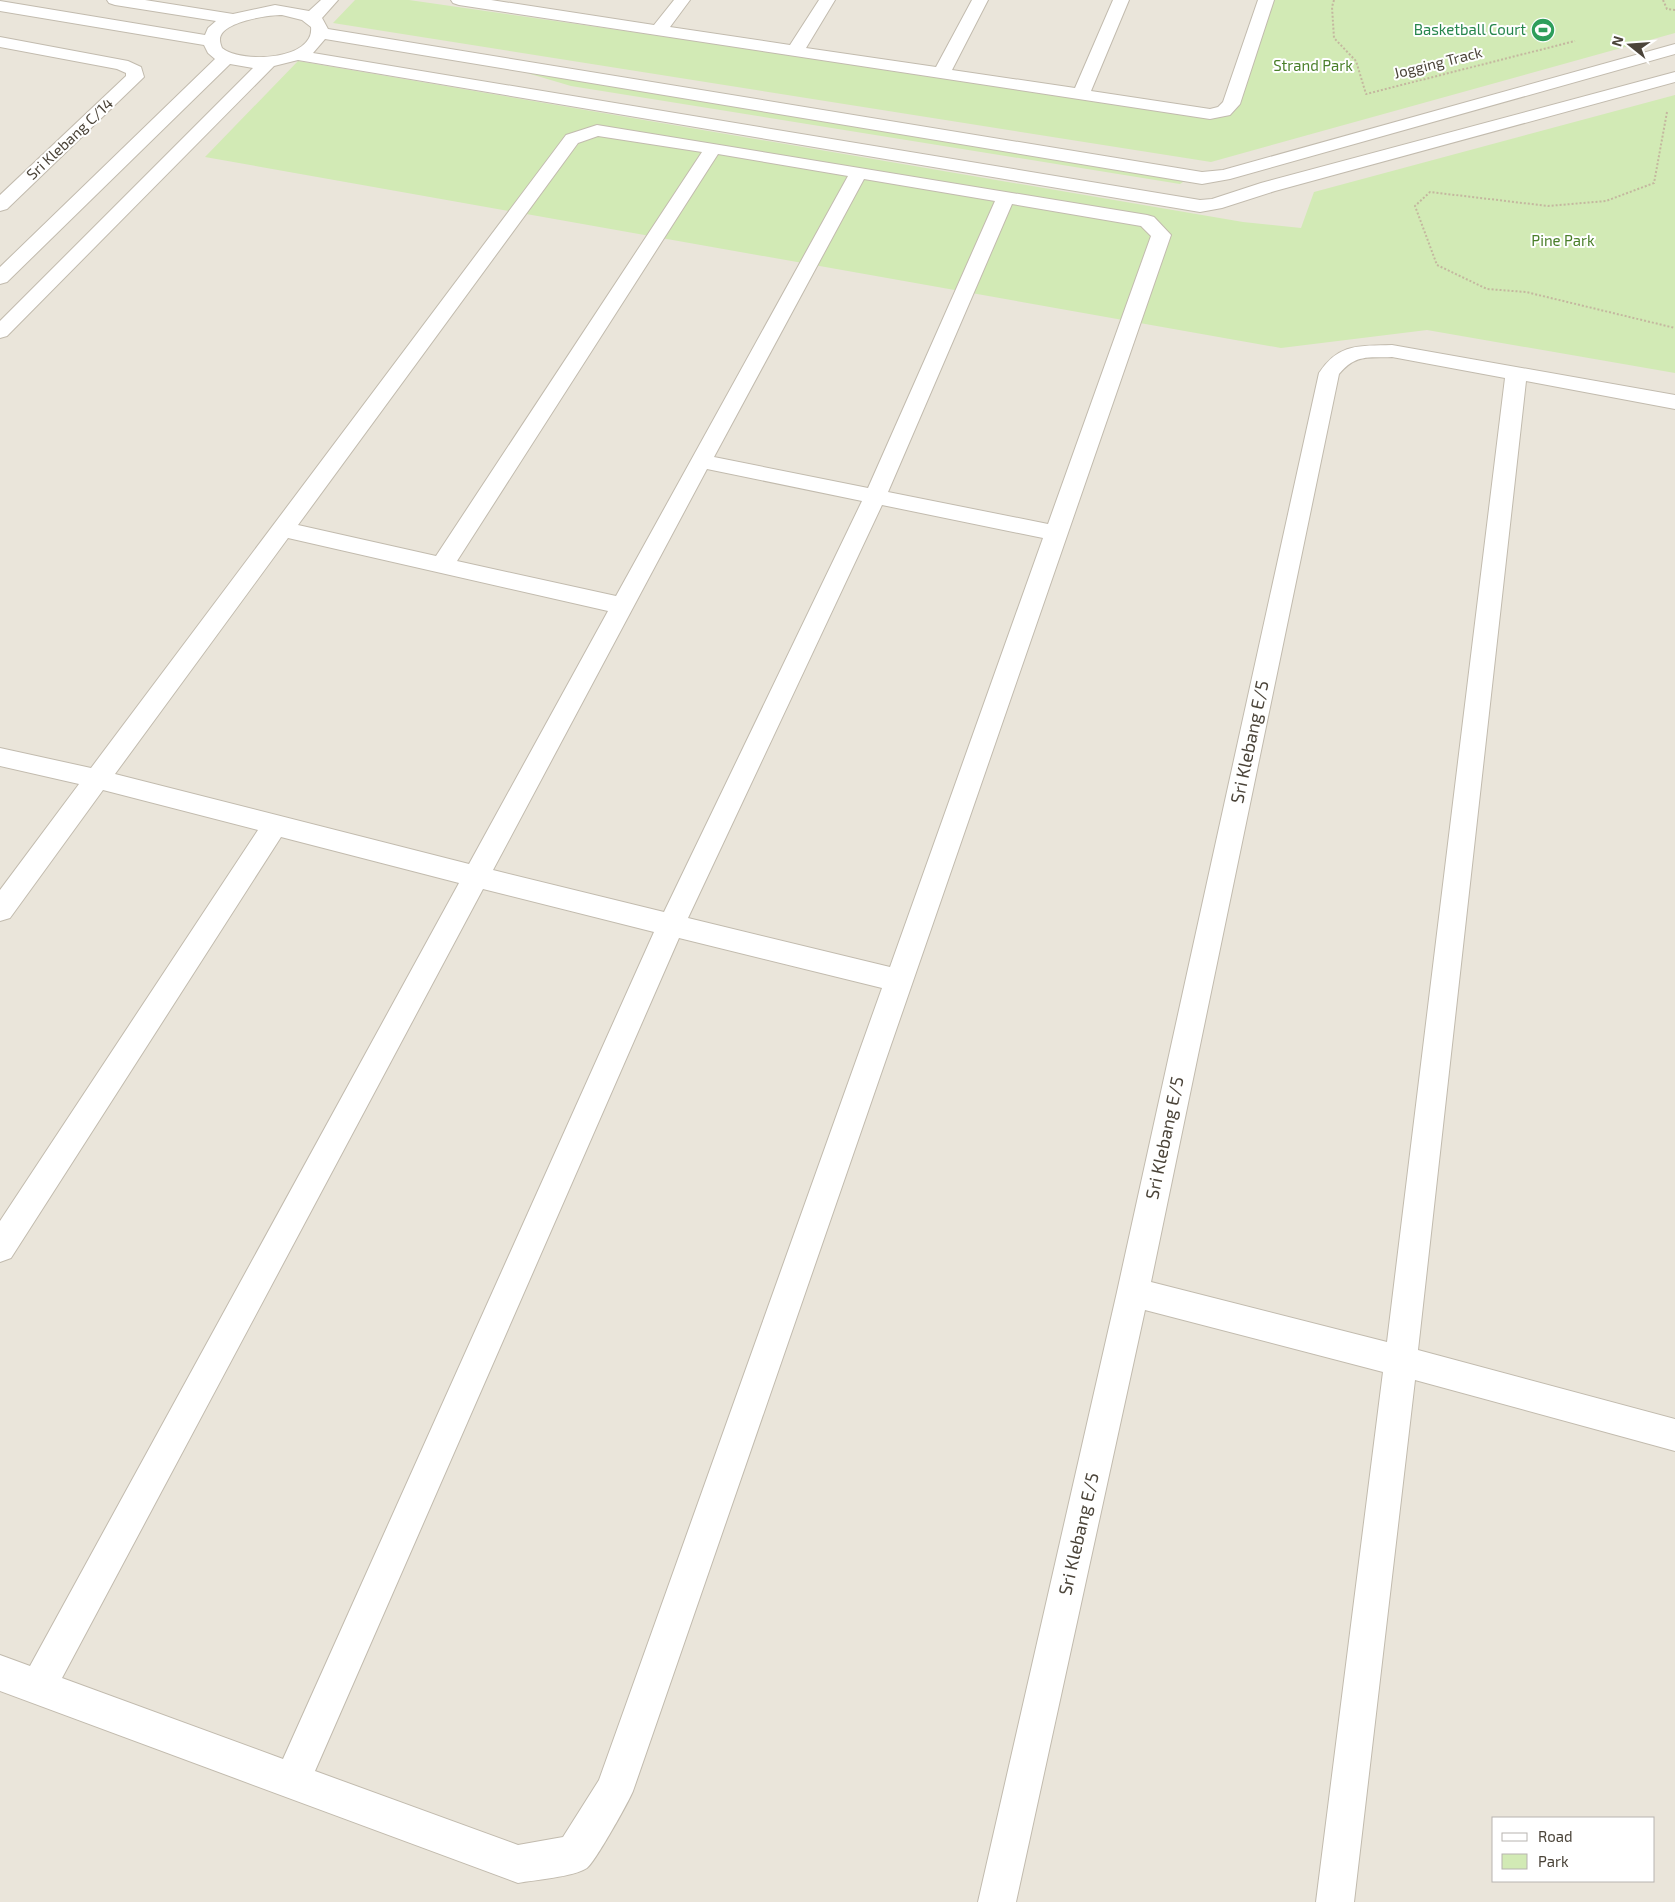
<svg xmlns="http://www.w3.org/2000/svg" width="1675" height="1902" viewBox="0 0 1675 1902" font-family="'Exo 2',sans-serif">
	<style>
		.residential { fill: #eae5da; fill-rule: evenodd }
		.green { fill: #d2eab5 }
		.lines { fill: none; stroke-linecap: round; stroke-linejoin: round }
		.minor-casing { stroke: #c2bbae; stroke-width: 2 }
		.path { stroke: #c4b79f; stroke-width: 2; stroke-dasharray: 2 2; stroke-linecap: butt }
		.minor { fill: #fff; fill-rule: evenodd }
		.labels { text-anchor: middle; stroke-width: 4; stroke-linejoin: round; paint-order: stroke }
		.far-leisure-label { font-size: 15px; fill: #27864d; stroke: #fff; text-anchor: end }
		.far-street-label { font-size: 15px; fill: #4b4439; stroke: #fff }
		.far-park-label { font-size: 15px; fill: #4a7f2a; stroke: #fff }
		.street-label { font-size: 18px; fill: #4b4439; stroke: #fff }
	</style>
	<rect width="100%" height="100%" fill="#f6f3ec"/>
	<path class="residential" d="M0 0H1675V1902H0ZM1494 1818H1654V1881H1494Z"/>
	<g class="green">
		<polygon points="355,0 409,0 1222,116 1266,0 1675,0 1675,33 1211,162 333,23"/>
		<polygon points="298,61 1243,222 1301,228 1314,192 1675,95 1675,373 1427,330 1281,348 205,157"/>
		<polygon points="527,73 1192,176 1180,184 571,86"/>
	</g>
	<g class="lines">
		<g class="minor-casing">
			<g id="minor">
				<path d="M107 0H145L233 14 275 5 309 11 321 0H338L322 18 328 29 1202 172 1223 170 1675 44V54L1230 179 1202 184 325 39 313 53 1200 200 1212 199 1261 183 1675 72V82L1275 191 1222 208 1200 212 298 60 274 66 7 336 0 338V321L253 68 230 64 7 282 0 284V267L215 59 208 53 204 45 0 11V1L205 35 208 28 216 21 115 5 109 3ZM282 15 302 20 311 27C315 60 242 64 222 48 221 45 220 43 220 40 219 22 268 15 282 15Z"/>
				<polygon points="451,0 491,0 654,25 674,0 690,0 670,27 790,45 819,0 835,0 806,48 936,67 972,0 988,0 952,70 1075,88 1113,0 1129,0 1091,91 1210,109 1218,107 1223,102 1258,0 1274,0 1240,104 1230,115 1210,119 459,5 453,3"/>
				<polygon points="0,37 128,61 141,67 144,77 7,209 0,211 0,195 126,76 126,73 117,69 0,47"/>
				<path d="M597 125 1147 215 1154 217 1171 235 633 1791C628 1803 595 1862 587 1868 574 1877 534 1880 518 1883L0 1691V1655L30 1666 459 883 281 837 11 1258 0 1262V1221L258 830 103 790 10 918 0 921V890L79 784 0 766V748L91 768 566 135ZM598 136 702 152 436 556 298 525 578 143ZM718 154 848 176 616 596 457 561ZM864 179 995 201 868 488 714 457ZM1012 204 1141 226 1151 236 1048 524 888 492ZM707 469 862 501 664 912 493 870ZM882 505 1043 538 890 967 688 918ZM288 538 608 611 469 864 115 774ZM483 889 654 932 283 1759 62 1678ZM679 938 882 988 599 1780 563 1837 518 1845 315 1771Z"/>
				<path d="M1392 345 1675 395V409L1526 381 1418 1350 1675 1419V1451L1415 1380 1354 1902H1316L1383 1372 1145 1310 1016 1902H978L1117 1292 1319 373C1339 343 1359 346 1392 345ZM1392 357 1505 378 1387 1342 1151 1282 1339 374C1356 354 1367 358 1392 357Z"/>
			</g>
		</g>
		<g class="path">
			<polyline points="1334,0 1332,7 1334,38 1356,61 1366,94 1575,41"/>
			<polyline points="1663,0 1667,9 1675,10"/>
			<polyline points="1667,112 1654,183 1606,201 1548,206 1430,192 1415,206 1437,265 1487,289 1526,292 1675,328"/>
		</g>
		<use href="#minor" class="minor"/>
	</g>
	<defs>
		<g id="stadium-disc" transform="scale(1.25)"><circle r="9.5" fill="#2e9e5b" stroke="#fff"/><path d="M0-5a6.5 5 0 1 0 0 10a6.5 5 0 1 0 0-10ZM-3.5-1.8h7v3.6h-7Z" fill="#fff"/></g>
	</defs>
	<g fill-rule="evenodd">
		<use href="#stadium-disc" x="1543" y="30"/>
	</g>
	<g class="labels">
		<g class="far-leisure-label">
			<text x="1526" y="35">Basketball Court</text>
		</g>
		<g class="far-street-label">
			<text transform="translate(1438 63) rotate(-14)" y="5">Jogging Track</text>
			<text transform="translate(70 139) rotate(-43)" y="5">Sri Klebang C/14</text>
		</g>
		<g class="far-park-label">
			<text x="1313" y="71">Strand Park</text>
			<text x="1563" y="246">Pine Park</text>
		</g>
		<g class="street-label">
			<text transform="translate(1250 742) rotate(-78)" y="6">Sri Klebang E/5</text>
			<text transform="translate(1165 1138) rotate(-78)" y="6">Sri Klebang E/5</text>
			<text transform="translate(1079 1534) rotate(-77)" y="6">Sri Klebang E/5</text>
		</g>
	</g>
	<rect x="1492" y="1817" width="162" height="65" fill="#ffffff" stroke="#b7b4b0"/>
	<rect x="1502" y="1833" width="25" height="8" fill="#ffffff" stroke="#b7b4b0"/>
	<text x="1538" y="1842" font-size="15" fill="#4b4439">Road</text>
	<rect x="1502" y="1854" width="25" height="15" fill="#d2eab5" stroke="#b7b4b0"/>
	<text x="1538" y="1867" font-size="15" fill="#4b4439">Park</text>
	<g transform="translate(1630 45) rotate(287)" stroke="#ffffff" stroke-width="4" paint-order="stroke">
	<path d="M0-4L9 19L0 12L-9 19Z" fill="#4b4439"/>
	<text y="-8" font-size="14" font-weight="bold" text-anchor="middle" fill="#4b4439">N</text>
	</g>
</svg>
